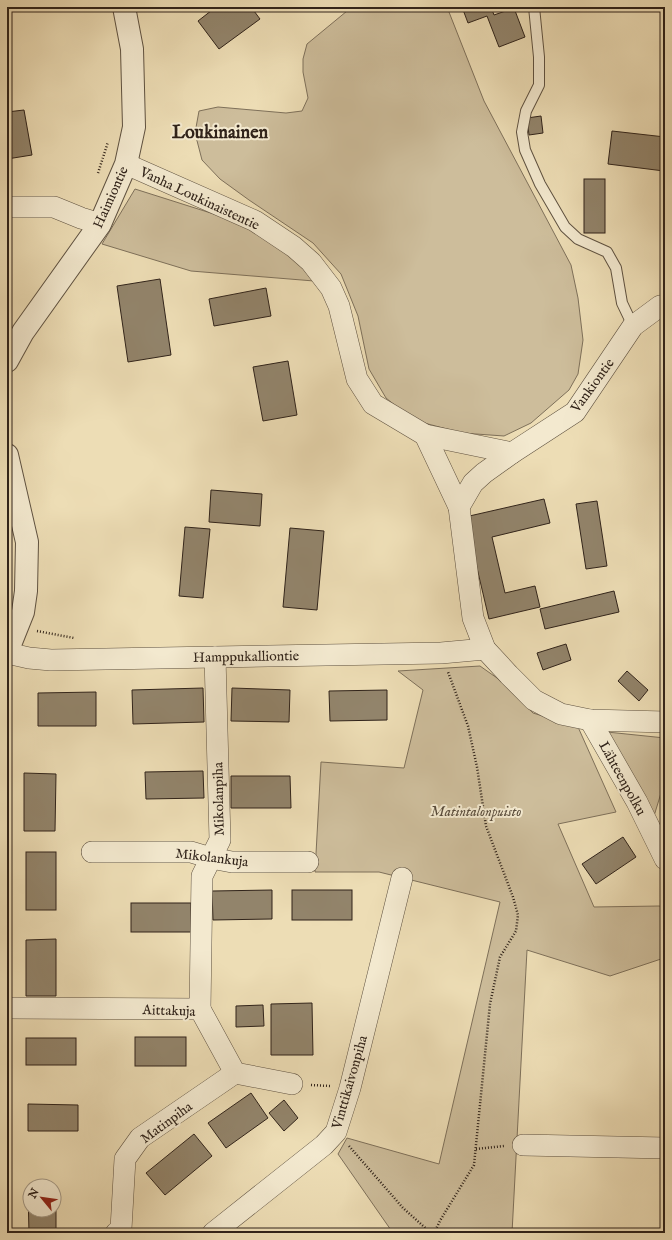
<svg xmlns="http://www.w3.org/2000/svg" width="672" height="1240" viewBox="0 0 672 1240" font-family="'IM FELL English',serif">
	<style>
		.green { fill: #cdbd9b; stroke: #7e705a }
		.building { fill: #92846b; stroke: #30231a }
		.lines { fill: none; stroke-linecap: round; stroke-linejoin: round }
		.service-casing { stroke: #5f5241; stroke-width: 12 }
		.minor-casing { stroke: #5f5241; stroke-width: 22 }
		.tertiary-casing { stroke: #5f5241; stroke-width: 24 }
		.path { stroke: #30231a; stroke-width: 2.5; stroke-dasharray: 1 2; stroke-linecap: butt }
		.service { stroke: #f3e9cf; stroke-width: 10 }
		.minor { stroke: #f3e9cf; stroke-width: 21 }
		.tertiary { stroke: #f3e9cf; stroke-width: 22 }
		.labels { text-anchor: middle; stroke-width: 4; stroke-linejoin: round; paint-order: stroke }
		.street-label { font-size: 14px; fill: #30231a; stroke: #f3e9cf }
		.park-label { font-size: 14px; font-style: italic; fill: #574a3a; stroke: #f3e9cf }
		.district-label { font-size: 18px; font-weight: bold; fill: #30231a; stroke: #f3e9cf }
	</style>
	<rect width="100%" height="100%" fill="#edddb5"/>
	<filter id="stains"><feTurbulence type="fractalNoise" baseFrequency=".005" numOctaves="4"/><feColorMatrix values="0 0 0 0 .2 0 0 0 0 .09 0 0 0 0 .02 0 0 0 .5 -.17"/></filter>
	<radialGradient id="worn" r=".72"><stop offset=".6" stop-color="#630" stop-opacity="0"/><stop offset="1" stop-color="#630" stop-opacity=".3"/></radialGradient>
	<g class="green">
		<polygon points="348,7 447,7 484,101 571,265 578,298 583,340 578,374 569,390 531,423 504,436 462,433 413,420 386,398 369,369 358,316 341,274 313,243 249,200 220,179 202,160 195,133 199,111 218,107 286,113 302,111 308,98 303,72 303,59 307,44 347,11"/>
		<polygon points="135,189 236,221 283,247 314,281 191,271 102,244"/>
		<polygon points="480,666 497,678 533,713 578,727 616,812 558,824 594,907 659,906 665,907 665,960 661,959 610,976 527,950 512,1233 393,1233 338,1154 347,1138 439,1164 500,902 379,872 315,872 321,762 404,768 423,690 398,671"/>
		<polygon points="607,732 665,738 665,780 654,816"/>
	</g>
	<g class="building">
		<polygon points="216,7 251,7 260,19 219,49 198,21"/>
		<polygon points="462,7 491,7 494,15 514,8 525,37 499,47 487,16 468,23"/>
		<polygon points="24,110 32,155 7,159 7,112"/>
		<polygon points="541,116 543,133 529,135 527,118"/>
		<polygon points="612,131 665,137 664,171 608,164"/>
		<rect x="584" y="179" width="21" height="54"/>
		<polygon points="160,279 171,355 128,362 117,286"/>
		<polygon points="266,288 271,316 214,326 209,299"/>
		<polygon points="288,361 297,415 263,421 253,367"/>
		<polygon points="211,490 262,494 260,526 209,522"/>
		<polygon points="544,499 550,523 492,537 505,593 535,586 540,607 489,619 465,517"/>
		<polygon points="597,501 607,566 586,569 576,504"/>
		<polygon points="185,527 210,529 203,598 179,596"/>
		<polygon points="290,528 324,531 317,610 283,607"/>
		<polygon points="614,591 619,612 545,629 540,609"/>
		<polygon points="566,644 571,660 543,670 537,653"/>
		<polygon points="627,671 648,690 639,701 618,681"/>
		<polygon points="203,688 204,722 133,724 132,690"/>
		<polygon points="232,688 290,690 289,722 231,721"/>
		<polygon points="387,690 387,720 330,721 329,691"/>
		<polygon points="96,692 96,726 38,726 38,693"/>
		<polygon points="203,771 204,798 146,799 145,772"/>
		<polygon points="24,773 56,774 55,831 24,831"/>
		<polygon points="231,776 290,776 291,808 231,808"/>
		<polygon points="623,837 636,857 596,884 582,864"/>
		<rect x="26" y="852" width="30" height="58"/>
		<polygon points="272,890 272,919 213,920 212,891"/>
		<rect x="292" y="890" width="60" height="30"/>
		<rect x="131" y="903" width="60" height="29"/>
		<polygon points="56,939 56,996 26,996 26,940"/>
		<polygon points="312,1003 313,1055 271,1055 271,1004"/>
		<polygon points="263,1005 264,1026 236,1027 236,1006"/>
		<rect x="135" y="1037" width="51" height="29"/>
		<rect x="26" y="1038" width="50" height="27"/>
		<polygon points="251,1093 268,1118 226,1148 208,1123"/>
		<polygon points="284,1100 298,1118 284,1131 269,1113"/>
		<polygon points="28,1104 78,1105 78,1131 28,1131"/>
		<polygon points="194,1134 212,1156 165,1195 146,1173"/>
		<polygon points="54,1191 56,1191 56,1233 29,1233 28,1192 30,1192 30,1210 54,1210"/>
	</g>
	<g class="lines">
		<g class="service-casing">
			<polyline id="service" points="534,7 539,57 539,85 526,111 522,132 525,150 540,184 565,227 578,239 607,252 616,268 622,303 633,326"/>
		</g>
		<g class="minor-casing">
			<g id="minor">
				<polyline points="126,164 255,221 294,247 311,262 331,288 339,306 357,379 373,404 425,435 459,507 473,618 485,649 509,675 534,700 561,714 590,720 665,722"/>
				<polyline points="7,207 54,207 81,218 100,224"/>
				<polyline points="425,435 512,453"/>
				<polyline points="459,507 473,483 484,473 512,453 575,412 633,326 660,306 665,305"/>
				<polyline points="7,653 29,658 51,660 441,653 485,649"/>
				<polyline points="590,720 637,802 665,859"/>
				<polyline points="92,852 191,852 211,858 232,862 308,862"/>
				<polyline points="7,1008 200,1009 235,1073 292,1084"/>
				<polyline points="200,1009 202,876 220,840 215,657"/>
				<polyline points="523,1145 665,1148"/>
				<polyline points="116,1233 121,1229 125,1159 140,1138 235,1073"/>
				<polyline points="213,1233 324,1145 336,1132 350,1088 402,878"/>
			</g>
		</g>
		<g class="tertiary-casing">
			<g id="tertiary">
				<polyline points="7,361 23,332 100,224 126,164 134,127 132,49 124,7"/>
				<polyline points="7,455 27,542 26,591 23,612 7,652"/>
			</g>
		</g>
		<g class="path">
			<polyline points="98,173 108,142"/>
			<polyline points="37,631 74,638"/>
			<polyline points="311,1085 330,1086"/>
			<polyline points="349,1146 403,1208 431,1233"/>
			<polyline points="476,1149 504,1146"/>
			<polyline points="434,1233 441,1219 474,1165 490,1004 500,957 516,931 518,915 513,897 486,826 477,767 468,726 448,672"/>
		</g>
		<use href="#service" class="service"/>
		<use href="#minor" class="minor"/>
		<use href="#tertiary" class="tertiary"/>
	</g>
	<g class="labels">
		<g class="street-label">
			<text transform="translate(110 197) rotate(-66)" y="5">Haimiontie</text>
			<text transform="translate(200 198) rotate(25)" y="5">Vanha Loukinaistentie</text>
			<text transform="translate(592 385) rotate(-54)" y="5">Vankiontie</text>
			<text transform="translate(246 656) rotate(-1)" y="5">Hamppukalliontie</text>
			<text transform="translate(623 778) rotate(61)" y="5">Lähteenpolku</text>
			<text transform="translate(218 799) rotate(-91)" y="5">Mikolanpiha</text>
			<text transform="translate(212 857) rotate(7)" y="5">Mikolankuja</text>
			<text transform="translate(169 1010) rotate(2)" y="5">Aittakuja</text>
			<text transform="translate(349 1082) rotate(-74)" y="5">Vinttikaivonpiha</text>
			<text transform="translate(166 1122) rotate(-36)" y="5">Matinpiha</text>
		</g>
		<g class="park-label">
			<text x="476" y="816">Matintalonpuisto</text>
		</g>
		<g class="district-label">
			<text x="220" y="138">Loukinainen</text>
		</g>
	</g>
	<rect width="672" height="1240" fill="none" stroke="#edddb5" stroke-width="24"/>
	<rect x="8" y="8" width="656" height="1224" fill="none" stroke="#30231a" stroke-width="2"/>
	<rect x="12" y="12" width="648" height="1216" fill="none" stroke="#30231a"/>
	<g transform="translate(42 1198) rotate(299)"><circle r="19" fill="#f3e9cf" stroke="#a59a87"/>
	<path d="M0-3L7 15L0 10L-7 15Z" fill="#8f2418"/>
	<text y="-6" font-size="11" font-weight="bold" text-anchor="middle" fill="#30231a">N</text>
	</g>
	<rect width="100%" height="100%" filter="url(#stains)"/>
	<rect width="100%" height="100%" fill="url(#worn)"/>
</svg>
